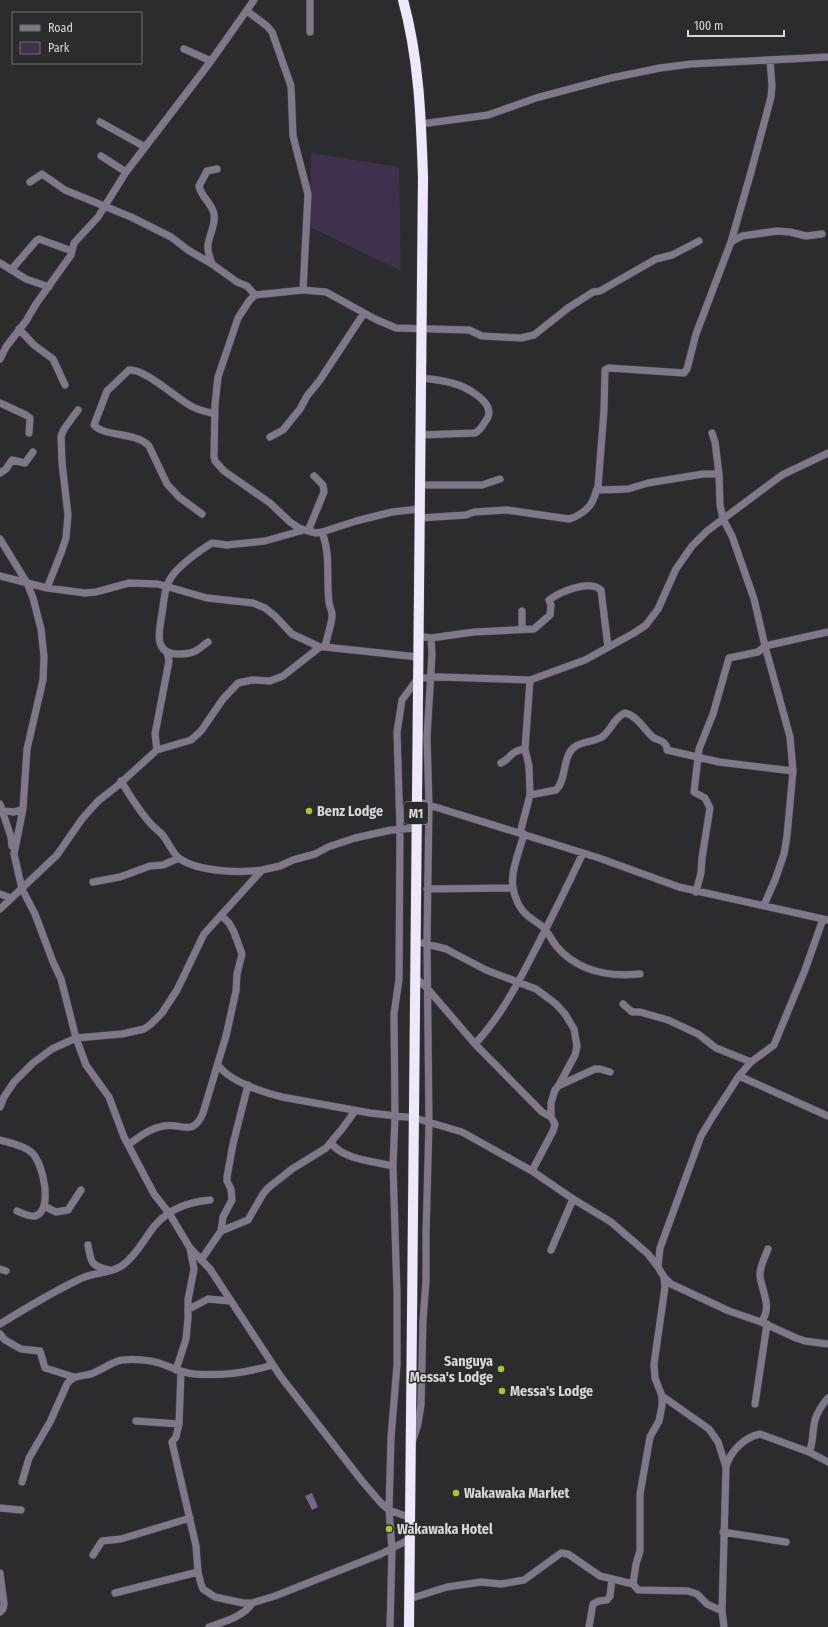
<svg xmlns="http://www.w3.org/2000/svg" width="828" height="1627" font-family="'Fira Sans Condensed',sans-serif">
  <rect width="100%" height="100%" fill="#2c2b2e"/>
  <path fill="#3f314e" d="M311,153L399,167L401,271L310,227Z"/>
  <path fill="#79658f" d="M312,1493L318,1507L312,1510L305,1496Z"/>
  <g fill="none" stroke-linecap="round" stroke-linejoin="round">
    <defs>
      <path id="minor" d="M247,11L267,26L272,32L291,86L293,136L308,194L303,290
        M310,32V0
        M184,49L211,61
        M100,122L145,147
        M421,124L488,115L536,98L611,78L660,68L691,64L828,57
        M101,156L126,172
        M30,182L42,174L65,190L131,217L171,237L188,250L212,264L237,282L247,286L255,295
        M731,242L742,236L777,231L790,232L806,236L822,234
        M0,263L26,279L49,287
        M212,264C210,258 207,251 208,245C209,235 216,225 214,214C212,203 201,197 199,186L207,171L217,169
        M11,270L36,241L39,239L72,251
        M19,329L34,345L53,359L65,385
        M0,359L6,347L26,321L36,304L71,255L74,243L98,217L126,172L211,61L254,0
        M0,403L26,415L30,418L29,433
        M712,433L715,442L719,474L720,505L723,519L732,536L754,599L765,646L790,737L793,771L787,836L784,854L775,880L764,905
        M420,435L475,433C481,430 483,424 487,419C497,402 464,386 452,383C442,380 431,379 420,378
        M270,437L283,430L300,409L307,396L320,380L364,313
        M0,473L6,469L12,460L25,463L33,452
        M719,474H703L648,483L628,489L601,490L598,487L604,410L605,370L609,368L684,373L687,369L696,334L731,242L751,172L771,97L772,86L770,60
        M419,485H482L500,479
        M419,509L392,512L356,521L322,532L316,533L308,531L299,528L290,522L270,503L224,471L215,461L214,457L215,404L218,377L238,318L249,301L255,295L303,290L326,292L375,319L396,328L469,330L482,336L521,338L534,335L568,308L593,292L600,291L656,259L672,255L699,241
        M202,514L179,497L167,484L149,446C137,432 104,437 94,425L107,391L129,370C144,368 176,398 191,406C198,410 207,412 215,414
        M420,518L466,515L474,512L507,510L569,519C577,517 588,510 592,502C595,498 595,492 598,487
        M308,531L324,492L323,485L314,476
        M322,532C331,555 326,577 329,602C329,607 333,611 332,617C331,626 327,637 325,647
        M0,539L27,583L33,598L41,629L44,657L43,680L27,749L23,809L14,854L22,889L35,914L53,962L61,979L76,1038L86,1065L109,1097L124,1137L154,1194L169,1213L190,1248L210,1269L281,1377L362,1481L381,1503L389,1510L411,1518
        M0,576L47,588L85,593L96,592L129,583L158,584L207,598L253,603L265,608L275,616L292,634L320,647
        M47,588L61,553L66,538L68,515L62,463L61,436L64,429L78,410
        M522,611V629
        M418,636L431,638L474,632L534,629L550,615L551,605L549,600C560,592 589,579 601,590L608,647
        M208,642C203,645 199,650 193,652C189,654 183,654 178,654C153,654 159,631 162,614C164,602 164,587 172,576C180,565 200,550 212,543L227,545L265,541L304,530
        M157,750L155,734L169,661L167,652
        M501,763C512,758 509,751 525,749
        M121,781C130,796 139,811 151,824C155,829 161,832 164,837C169,844 174,855 180,859C200,872 239,873 262,870
        M530,795L556,790C565,781 563,767 568,756C574,740 590,744 602,737C611,731 614,717 625,713C638,716 644,730 654,738C658,740 662,740 665,744C666,745 667,748 667,750L719,762L793,771
        M416,801L599,858L679,887L828,920
        M0,804L11,837L12,846
        M0,810L14,812L23,809
        M520,833L530,795L529,766L525,749L530,680
        M524,834C520,849 510,873 513,887C514,897 520,910 528,916C533,920 538,923 543,927C549,933 552,941 557,947C578,971 609,977 640,974
        M93,882L120,877L150,866L163,865L179,858
        M427,889L513,888
        M696,892L701,873L702,858L710,808L705,798L694,792L699,749L713,714L729,658L758,652L765,646L828,632
        M0,894L11,898
        M0,909L57,855L82,819L98,801L116,787L157,750L191,740L201,731L223,699L238,683L252,680L270,681L283,676L320,647H325L418,657
        M823,919L805,970L774,1045L751,1062L739,1076L713,1116L701,1136L660,1248L658,1267L664,1277L671,1284L729,1311L761,1322L796,1338L805,1341L828,1344
        M423,943L446,949L486,970L536,989L556,1004L565,1014L574,1029L577,1046L575,1055L559,1085L555,1090L551,1103V1117L555,1124L553,1131L532,1171
        M415,977L427,988L475,1044L542,1112L551,1117
        M623,1004L632,1012H640L668,1020L698,1034L716,1048L751,1062
        M475,1044C500,1017 516,987 533,954C550,921 567,887 583,853
        M218,1065C230,1082 263,1092 282,1097L370,1113L415,1118L462,1132L532,1171L573,1199L611,1222L648,1254L658,1267
        M739,1076L828,1116
        M560,1085L595,1069H600L610,1072
        M0,1107L4,1097L14,1082L33,1063L52,1049L76,1038L122,1034L144,1029L151,1024L162,1013L177,990L204,934L262,870L280,866L293,860L315,854L328,847L355,838L391,830L416,828
        M0,1140C10,1143 23,1145 31,1152C43,1161 54,1211 35,1216C29,1217 22,1213 17,1211
        M331,1143C344,1160 373,1161 393,1166
        M128,1145C139,1137 150,1128 164,1126C183,1123 193,1137 203,1113L226,1036L236,991L237,974L242,954L234,932L229,923L221,915
        M44,1206L56,1212L68,1210L81,1190
        M221,1231L223,1217L232,1200L231,1189L227,1181V1177L233,1144L248,1085
        M88,1245C91,1263 91,1266 109,1270
        M551,1250L573,1199
        M201,1260L221,1231L248,1220L263,1194L268,1188L292,1169L326,1148L342,1129L355,1111
        M0,1269L6,1271
        M664,1277L665,1287L654,1364L655,1378L662,1396L709,1429L718,1442L726,1467L722,1611L724,1627
        M189,1309L208,1299L230,1301
        M761,1322C773,1307 762,1293 760,1276C759,1268 765,1257 768,1249
        M0,1324C26,1308 52,1292 80,1279C93,1272 111,1274 123,1265C135,1256 142,1243 150,1232C164,1211 186,1202 210,1200
        M0,1334L5,1340L21,1349L40,1351L45,1368L74,1377
        M176,1370L186,1339L188,1318V1300L194,1269L190,1248
        M181,1371L179,1424L176,1437L172,1442L196,1546L198,1572L201,1584L203,1589L215,1597L243,1603H252L275,1596L381,1554L410,1539
        M755,1404L767,1324
        M136,1421L179,1424
        M413,1440L418,1424L421,1405L423,1320L426,1281V1234L429,1122L427,943L429,805L427,737L432,654L431,638
        M809,1452C814,1442 812,1431 815,1420C817,1413 823,1403 828,1398
        M726,1467C730,1451 745,1437 760,1434L809,1452L828,1462
        M22,1482L29,1458L50,1422L67,1384C73,1375 83,1376 91,1374C102,1370 111,1362 122,1360C134,1359 148,1360 159,1363C171,1367 182,1373 194,1374C225,1376 244,1373 273,1365
        M0,1508L21,1510
        M723,1532L786,1542
        M93,1555L102,1541L121,1539L190,1518
        M0,1573L4,1604L3,1609L0,1612
        M633,1584L636,1564L640,1551V1494L650,1437L659,1421L662,1406V1396
        M115,1593L198,1572
        M409,1599L447,1587L481,1582L501,1584L524,1580L561,1553L568,1554L600,1576L633,1584L638,1590L688,1591L697,1594L707,1604L722,1611
        M209,1627C223,1622 245,1616 252,1603
        M390,1627L392,1549L389,1510L391,1437L397,1365V1293L393,1166L395,1117L394,1014L399,979L400,829L397,732L402,700L418,678L440,677L530,680L585,660L634,633L646,625L658,609L676,569L692,546L707,531L782,475L828,453
        M589,1627L593,1604L599,1601L607,1600L610,1596L612,1579"/>
      <path id="highway" d="M403,0C419,58 421,117 423,177L409,1627"/>
    </defs>
    <use href="#minor" stroke="#484749" stroke-width="8"/>
    <use href="#highway" stroke="#484749" stroke-width="11"/>
    <use href="#minor" stroke="#80778a" stroke-width="7"/>
    <use href="#highway" stroke="#efe7fa" stroke-width="10"/>
  </g>
  <g fill="#9acb35" stroke="#2c2b2e" stroke-width="1.5">
    <circle cx="309" cy="811" r="4"/>
    <circle cx="501" cy="1369" r="4"/>
    <circle cx="502" cy="1391" r="4"/>
    <circle cx="456" cy="1493" r="4"/>
    <circle cx="389" cy="1529" r="4"/>
  </g>
  <g text-anchor="middle" dominant-baseline="central" stroke-width="3" stroke-linejoin="round" paint-order="stroke">
    <rect fill="#2c2b2e" stroke="#a4a3a6" stroke-width="1" x="404" y="802" width="24" height="22" rx="3"/>
    <g font-size="13" font-weight="bold" fill="#d8d7d9">
      <text x="416" y="813">M1</text>
    </g>
    <g font-size="14" font-weight="bold" fill="#d8d7d9" stroke="#2c2b2e" text-anchor="start">
      <text x="317" y="811">Benz Lodge</text>
      <text x="493" y="1361" text-anchor="end">Sanguya<tspan x="493" dy="16">Messa's Lodge</tspan></text>
      <text x="510" y="1391">Messa's Lodge</text>
      <text x="464" y="1493">Wakawaka Market</text>
      <text x="397" y="1529">Wakawaka Hotel</text>
    </g>
  </g>
  <rect x="12" y="12" width="130" height="52" fill="#2c2b2e" stroke="#717072"/>
  <rect x="20" y="25" width="20" height="6" fill="#80778a" stroke="#717072"/>
  <text x="48" y="32" font-size="12" fill="#d8d7d9">Road</text>
  <rect x="20" y="42" width="20" height="12" fill="#3f314e" stroke="#717072"/>
  <text x="48" y="52" font-size="12" fill="#d8d7d9">Park</text>
  <path d="M688 30v6h96v-6" fill="none" stroke="#d8d7d9" stroke-width="2"/>
  <text x="694" y="30" font-size="12" fill="#d8d7d9" stroke="#2c2b2e" stroke-width="3" paint-order="stroke">100 m</text>
</svg>
